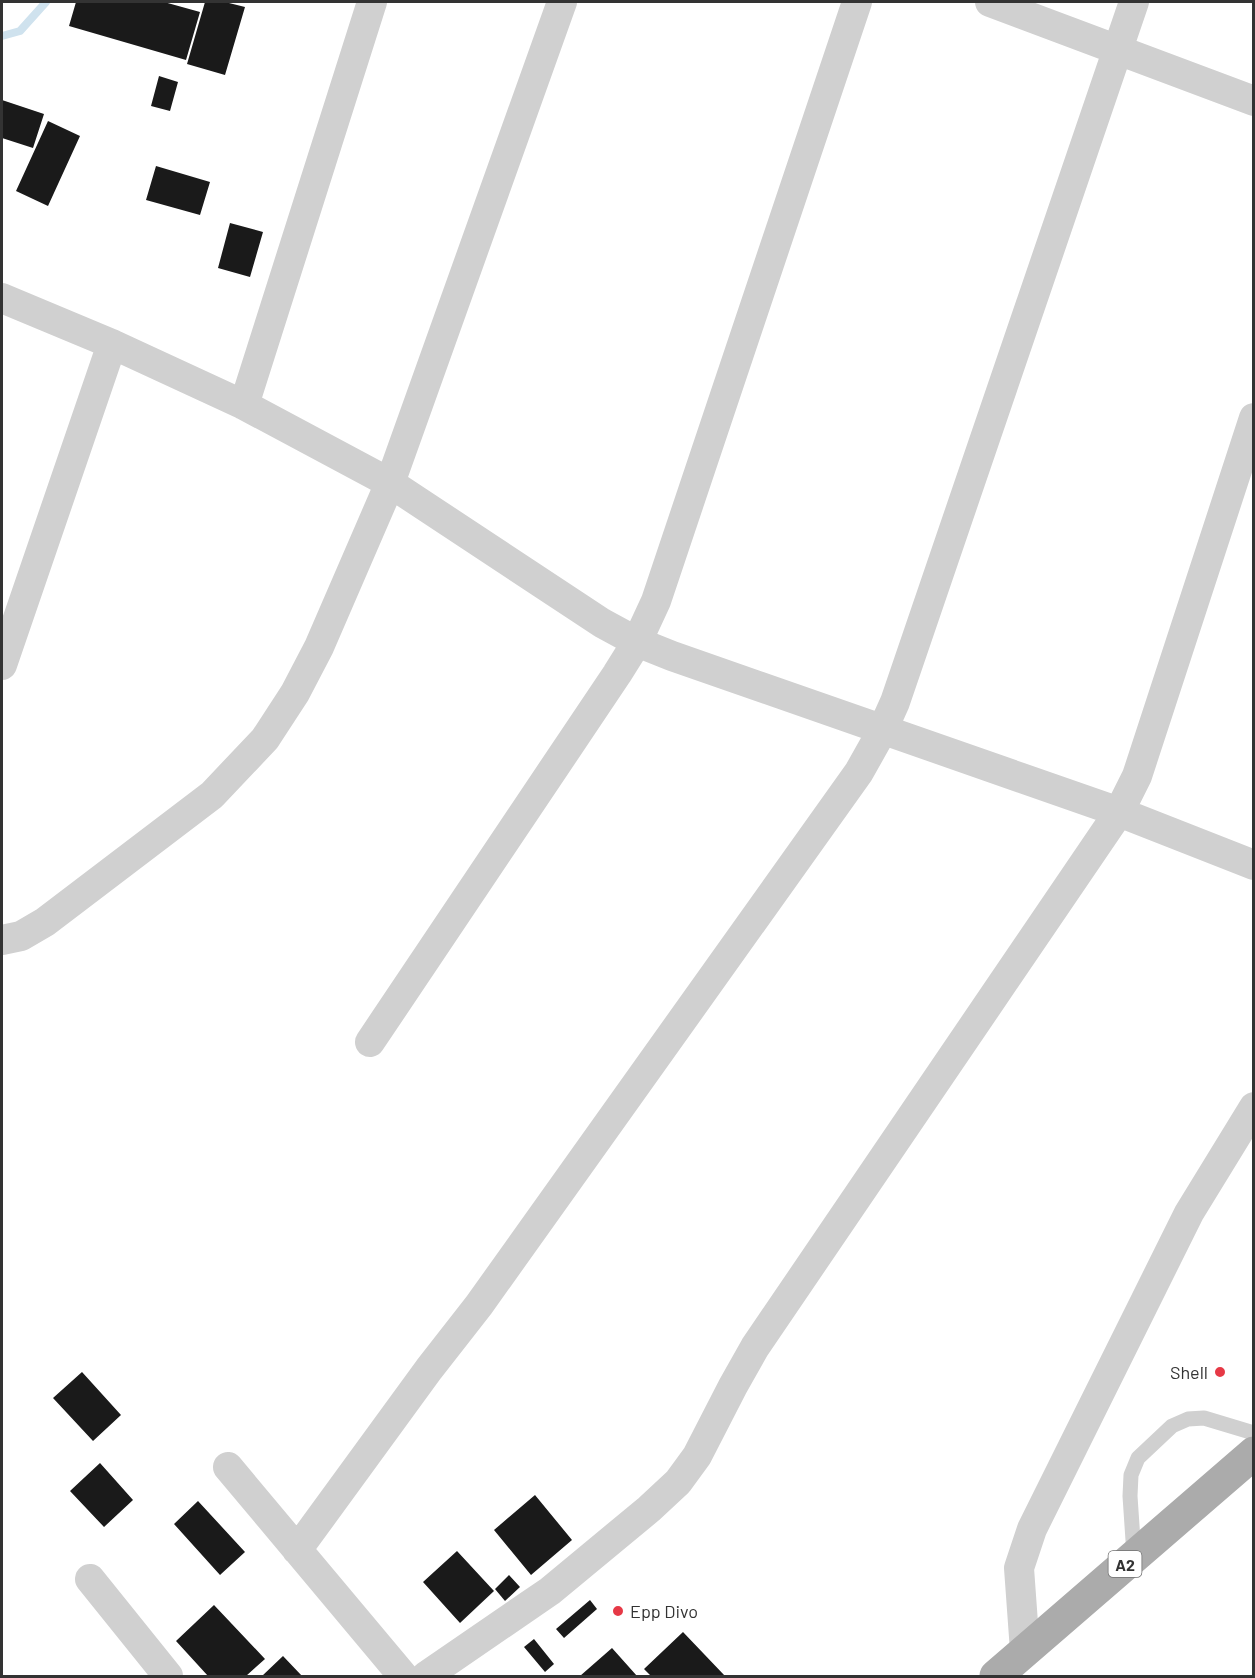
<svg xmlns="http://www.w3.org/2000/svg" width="1255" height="1678" font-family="Barlow,sans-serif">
  <rect width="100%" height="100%" fill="#fff"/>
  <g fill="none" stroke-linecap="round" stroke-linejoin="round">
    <path stroke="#cfe2ee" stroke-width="8" d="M2,36L20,31L46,2"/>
  </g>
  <path fill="#1a1a1a" d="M76,2H164L200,12L186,60L69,26Z
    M205,2H225L245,7L225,75L187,64Z
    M159,76L178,82L170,111L151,106Z
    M2,100L44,114L33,148L2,138Z
    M48,121L80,136L48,206L16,191Z
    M156,166L210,182L200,215L146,200Z
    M230,223L263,232L250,277L218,268Z
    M82,1372L121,1415L93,1441L53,1398Z
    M100,1463L133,1500L104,1527L70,1491Z
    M535,1495L572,1540L531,1575L494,1530Z
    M198,1501L245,1552L220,1575L174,1524Z
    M457,1551L494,1591L460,1623L423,1582Z
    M509,1575L520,1587L505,1601L495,1589Z
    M590,1600L597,1609L564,1638L556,1629Z
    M214,1605L265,1659L246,1676H208L176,1641Z
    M683,1632L725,1676H651L644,1669Z
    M534,1639L554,1664L545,1672L524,1647Z
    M612,1648L637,1676H580Z
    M283,1656L302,1676H262Z"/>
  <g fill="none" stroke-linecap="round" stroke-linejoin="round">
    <path stroke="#d0d0d0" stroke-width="15" d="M1134,1555L1130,1496L1131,1475L1138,1458L1172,1426L1188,1419L1204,1418L1254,1433"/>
    <path stroke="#d0d0d0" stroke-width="30" d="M990,2L1254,101
      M2,298L112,344L244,405L390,483L602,623L637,642L672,656L1119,812L1254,865
      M244,405L372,2
      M2,665L112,344
      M2,940L21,936L45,922L212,795L265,739L295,693L319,647L390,483L562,2
      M370,1042L617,674L637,642L656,601L857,2
      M228,1467L403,1676
      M297,1550L429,1369L479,1305L859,772L882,731L895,702L1134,2
      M90,1579L168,1676
      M1025,1651L1019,1568L1032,1529L1189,1213L1254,1107
      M426,1676L550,1591L649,1509L678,1482L697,1456L733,1386L755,1347L1119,812L1137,776L1254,418"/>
    <path stroke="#ababab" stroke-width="33" d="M996,1676L1254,1453"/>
  </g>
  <g fill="#e63946" stroke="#fff" stroke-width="2">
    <circle cx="1220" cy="1372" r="6"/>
    <circle cx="618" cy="1611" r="6"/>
  </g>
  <g text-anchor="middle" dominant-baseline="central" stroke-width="6" stroke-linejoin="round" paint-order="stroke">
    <rect fill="#fff" stroke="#707070" stroke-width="1.5" x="1108.5" y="1551" width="33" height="26" rx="4.5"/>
    <g font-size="16" font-weight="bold" fill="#333">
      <text x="1125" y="1564">A2</text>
    </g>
    <g font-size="18" fill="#333" stroke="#fff" text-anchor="end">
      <text x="1208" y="1372">Shell</text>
      <text x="630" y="1611" text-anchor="start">Epp Divo</text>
    </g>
  </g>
  <rect width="1255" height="1678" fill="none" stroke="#333333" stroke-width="6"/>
</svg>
